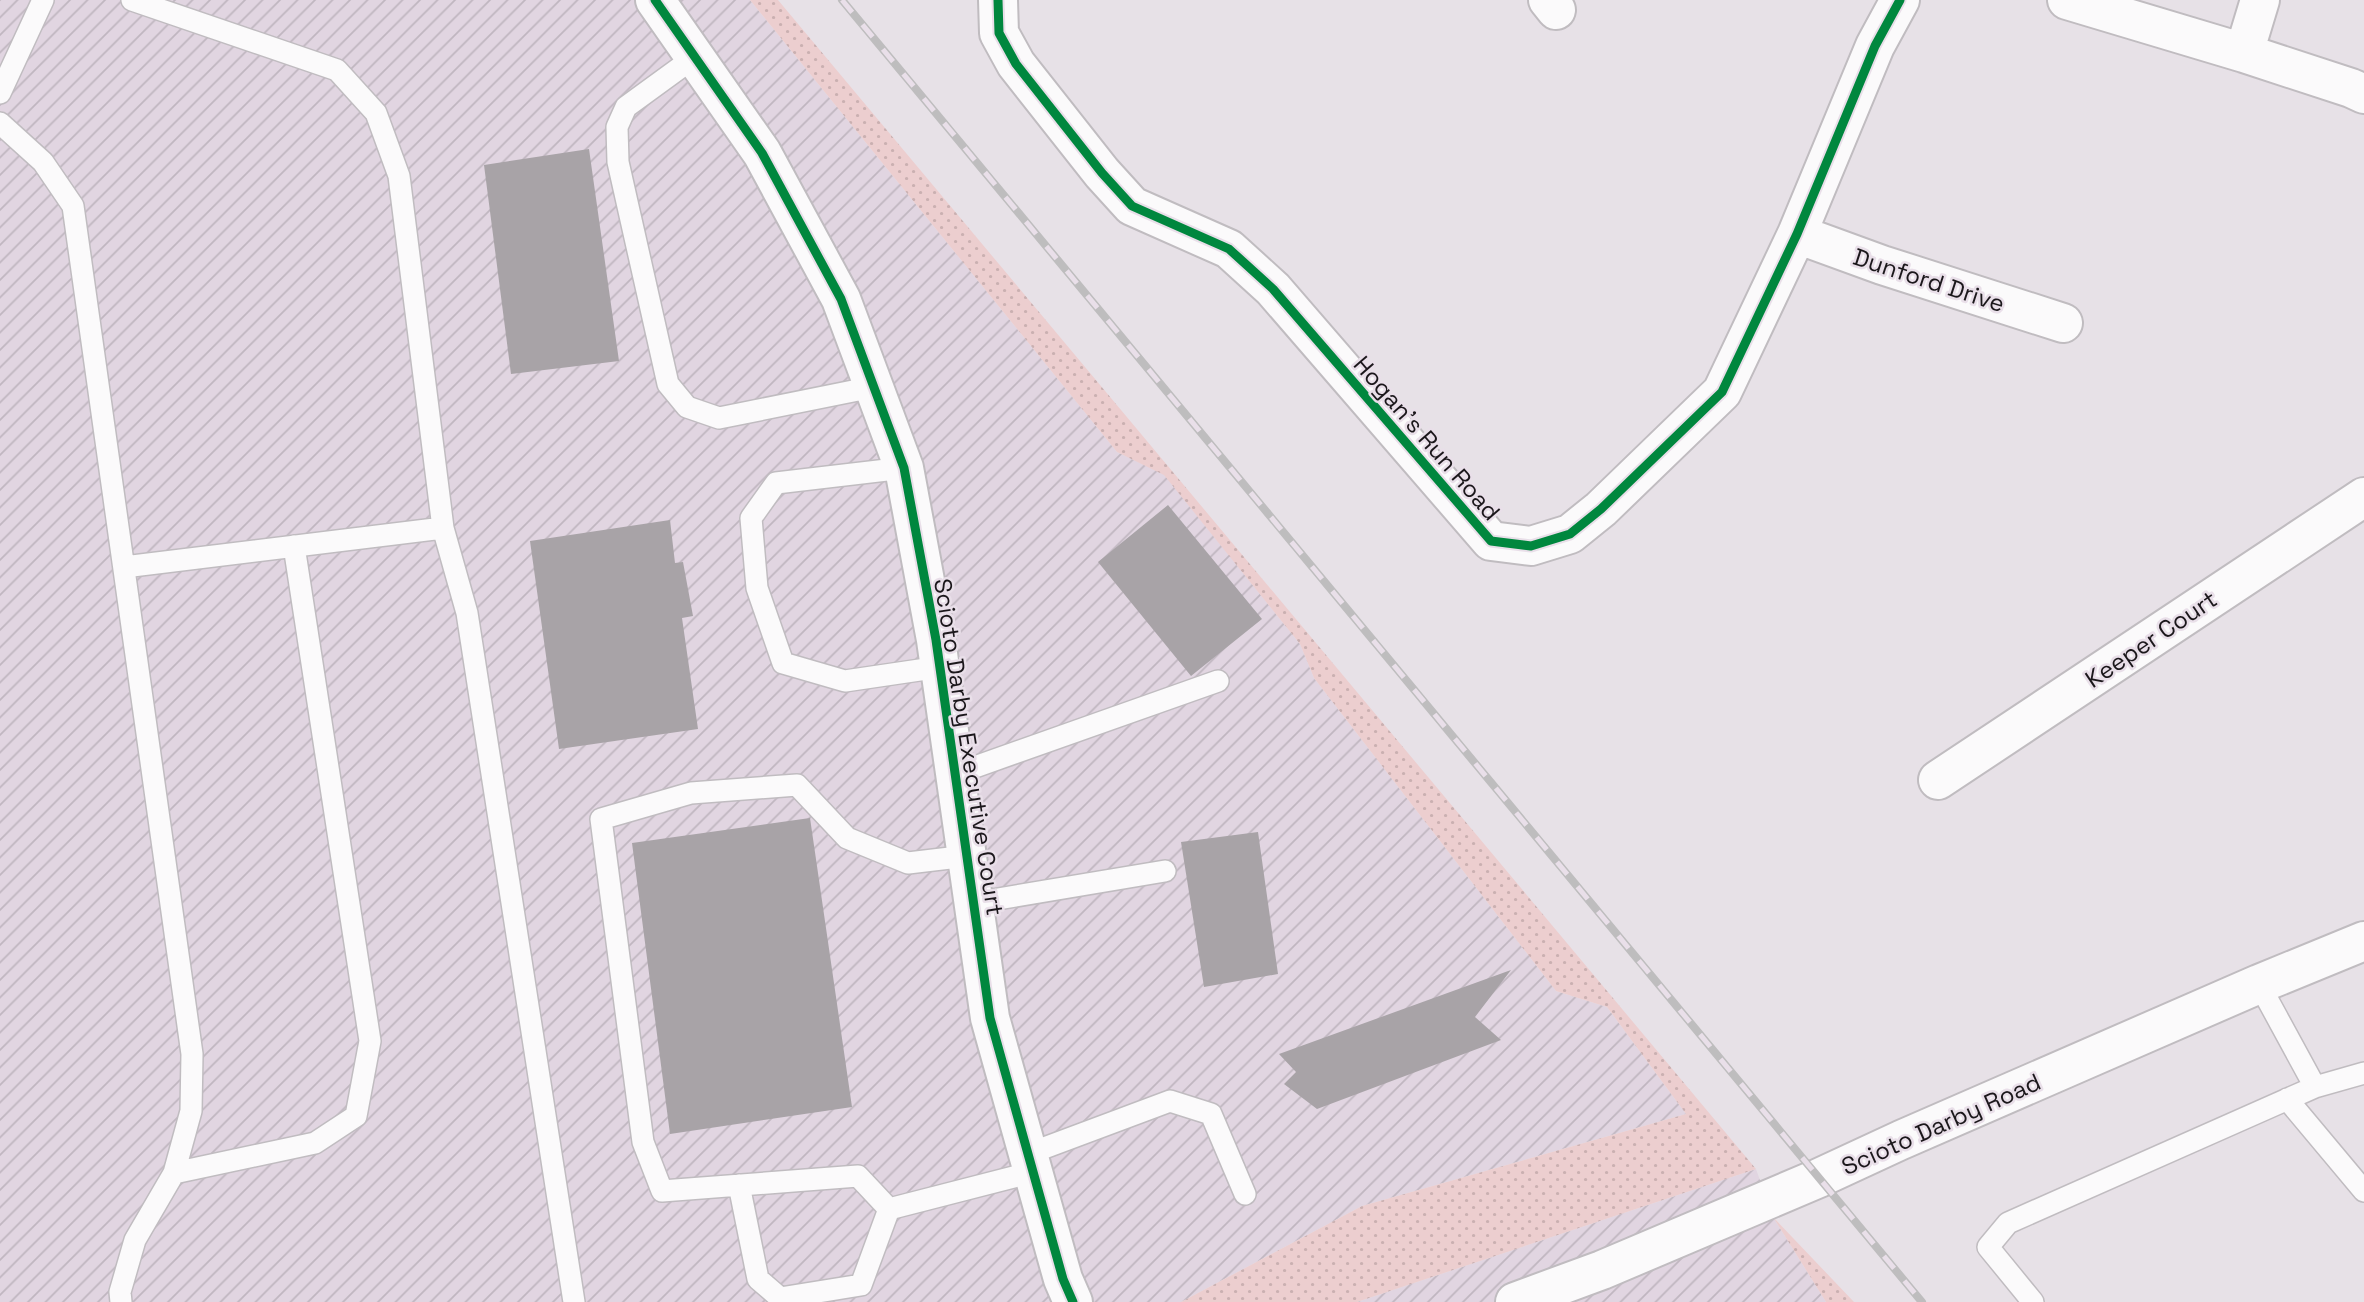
<svg xmlns="http://www.w3.org/2000/svg" width="2364" height="1302" font-family="'Space Grotesk',sans-serif">
  <defs>
    <pattern id="industrial-furrows" width="10" height="10" patternUnits="userSpaceOnUse" patternTransform="scale(1.75)"><rect width="10" height="10" fill="#e1d5e1"/><path d="M-1 1l2-2M0 10L10 0M9 11l2-2" fill="none" stroke="#c0b6c0"/></pattern>
    <pattern id="grass-dots" width="8" height="8" patternUnits="userSpaceOnUse" patternTransform="scale(1.75)"><rect width="8" height="8" fill="#eccecf"/><path d="M2 2h.1M6 6h.1" fill="none" stroke="#cab0b1" stroke-width="1.8" stroke-linecap="round"/></pattern>
  </defs>
  <rect width="100%" height="100%" fill="#e7e1e7"/>
  <path fill="url(#industrial-furrows)" d="M0,0H750L1117,452L1164,474L1300,644L1314,678L1556,991L1607,1007L1686,1114L1362,1206L1181,1302H0Z
    M1756,1169L1773,1217L1826,1302H1357Z"/>
  <path fill="url(#grass-dots)" d="M750,0H778L1756,1169L1357,1302H1181L1362,1206L1686,1114L1607,1007L1556,991L1314,678L1300,644L1164,475L1117,452Z
    M1773,1217L1854,1302H1826Z"/>
  <path fill="#a8a3a7" d="M589,149L619,361L511,374L484,165Z
    M1168,505L1262,619L1191,676L1098,562Z
    M670,520L675,563L683,562L693,616L682,618L698,729L559,749L530,541Z
    M810,818L852,1107L670,1134L632,843Z
    M1258,832L1278,974L1204,987L1181,842Z
    M1511,970L1475,1017L1501,1040L1317,1109L1284,1084L1296,1072L1279,1054Z"/>
  <g fill="none" stroke-linecap="round" stroke-linejoin="round">
    <defs>
      <path id="lane" d="M132,0L337,70L376,113L399,176L443,528L467,613L574,1302
        M696,56L626,107L617,127L618,162L668,384L687,407L719,418L873,387
        M0,93L43,0
        M0,123L43,162L73,206L192,1054L191,1111L174,1173L135,1240L120,1292L121,1302
        M904,468L776,483L751,518L757,588L783,663L845,681L940,667
        M124,567L443,528
        M955,774L1218,681
        M974,903L1165,871
        M2259,984L2315,1087L2364,1073
        M2287,1099L2364,1191
        M1028,1154L1170,1101L1211,1114L1245,1194
        M174,1173L315,1143L356,1116L370,1041L294,546
        M739,1185L758,1279L780,1298L861,1285L889,1209
        M889,1209L858,1176L662,1191L643,1142L601,819L691,793L797,785L847,838L908,863L967,856
        M889,1209L1033,1172
        M2033,1302L1988,1247L2008,1223L2315,1087"/>
      <path id="street" d="M655,0L762,153L841,299L904,468L936,640L990,1018L1063,1279L1073,1302
        M998,0L999,33L1016,64L1102,173L1132,206L1229,249L1273,289L1491,541L1531,546L1570,534L1601,509L1722,392L1797,234L1875,46L1900,0
        M1548,0L1556,10
        M2067,0L2244,53L2351,88L2364,94
        M2244,53L2260,0
        M1797,234L1882,265L2063,323
        M1938,780L2364,497"/>
      <path id="secondary" d="M1515,1302L1602,1270L1819,1178L1901,1140L2259,984L2364,941"/>
    </defs>
    <use href="#lane" stroke="#c0bcc0" stroke-width="24"/>
    <use href="#street" stroke="#c0bcc0" stroke-width="42"/>
    <use href="#secondary" stroke="#c0bcc0" stroke-width="42"/>
    <use href="#lane" stroke="#fbfafb" stroke-width="21"/>
    <use href="#street" stroke="#fbfafb" stroke-width="38"/>
    <use href="#secondary" stroke="#fbfafb" stroke-width="38"/>
    <defs>
      <path id="rail" d="M842,0L1922,1302"/>
    </defs>
    <use href="#rail" stroke="#bebdbe" stroke-width="8"/>
    <use href="#rail" stroke="#e9dfe9" stroke-width="5" stroke-dasharray="16" stroke-linecap="butt"/>
    <defs>
      <path id="cycleway" d="M655,0L762,153L841,299L904,468L936,640L990,1018L1063,1279L1073,1302
        M998,0L999,33L1016,64L1102,173L1132,206L1229,249L1273,289L1491,541L1531,546L1570,534L1601,509L1722,392L1797,234L1875,46L1900,0"/>
    </defs>
    <use href="#cycleway" stroke="#e9dfe9" stroke-width="13"/>
    <use href="#cycleway" stroke="#00873e" stroke-width="9"/>
  </g>
  <g text-anchor="middle" dominant-baseline="central" stroke-width="5" stroke-linejoin="round" paint-order="stroke">
    <g font-size="24" fill="#1b171b" stroke="#e9dfe9">
      <text transform="translate(1929 280) rotate(18)">Dunford Drive</text>
      <text transform="translate(1427 438) rotate(49)">Hogan's Run Road</text>
      <text transform="translate(2151 639) rotate(-34)">Keeper Court</text>
      <text transform="translate(969 747) rotate(81)">Scioto Darby Executive Court</text>
      <text transform="translate(1941 1124) rotate(-24)">Scioto Darby Road</text>
    </g>
  </g>
</svg>
